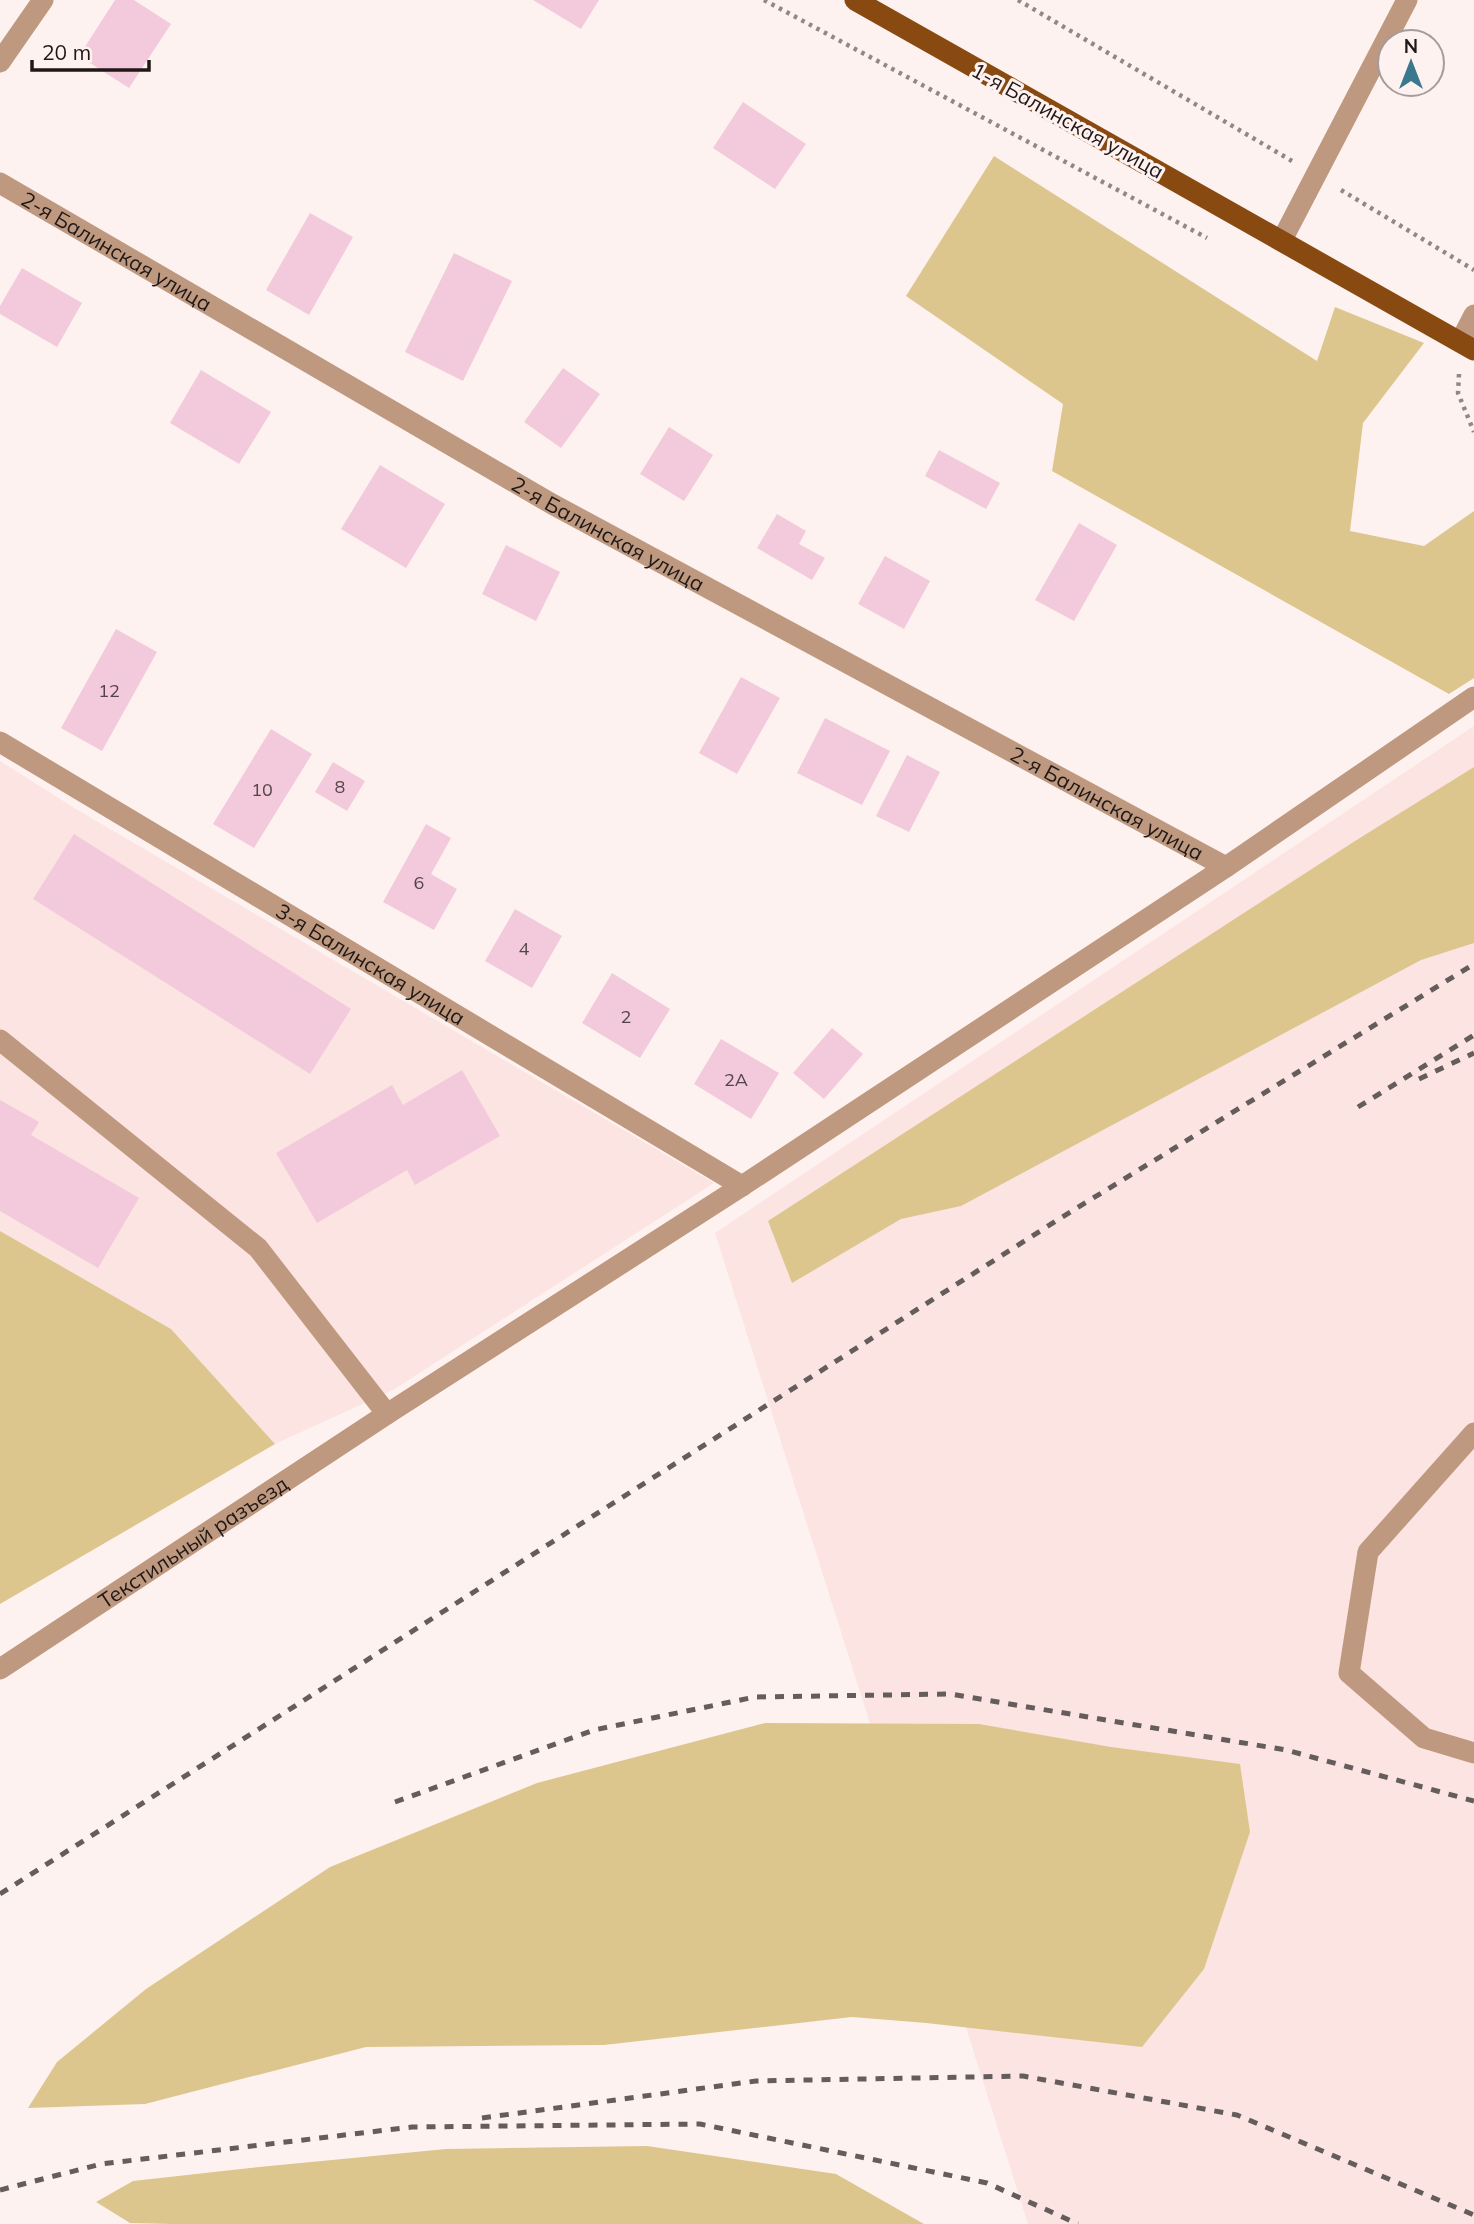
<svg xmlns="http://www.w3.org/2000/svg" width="1474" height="2224" font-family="Mulish,sans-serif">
  <rect width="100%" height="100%" fill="#fef2f1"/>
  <path fill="#fbe4e2" d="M1474,726V2224H1028L715,1233Z
    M0,761L76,809L714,1183L393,1390L275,1444L171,1329L0,1231Z"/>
  <path fill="#ddc68e" d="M994,156L1317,361L1335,307L1424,343L1363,423L1350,531L1424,546L1474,511V678L1449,694L1052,471L1063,404L906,296Z
    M1474,767V943L1421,960L961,1206L901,1219L792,1283L768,1221L1355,841Z
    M0,1231L171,1329L275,1444L0,1604Z
    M765,1723L979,1724L1111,1747L1240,1764L1250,1832L1204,1969L1142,2047L926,2023L852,2017L604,2045L366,2047L145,2104L28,2108L57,2062L146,1989L330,1867L537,1783Z
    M647,2146L836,2174L924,2224H172L130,2223L96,2202L133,2181L250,2168L446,2149Z"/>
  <path fill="#f3cadb" d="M115,0H134L171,24L129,88L79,56Z
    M533,0H599L581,29Z
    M743,102L806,144L775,189L713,148Z
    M310,213L353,237L309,315L266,290Z
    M454,253L512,281L463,381L405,352Z
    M22,268L82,303L57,347L0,314V306Z
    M563,368L600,394L561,448L524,422Z
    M201,370L271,412L239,464L170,423Z
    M669,427L713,455L684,501L640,474Z
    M939,450L1000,483L986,509L925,476Z
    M380,465L445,504L406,568L341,529Z
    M777,514L806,531L799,544L825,558L812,580L757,548Z
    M1079,523L1117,545L1074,621L1035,600Z
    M506,545L560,572L536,621L482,594Z
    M885,556L930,581L904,629L858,604Z
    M116,629L157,652L102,751L61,728Z
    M741,677L780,698L737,774L699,753Z
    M825,718L890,751L862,805L797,773Z
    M271,729L312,754L254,848L213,824Z
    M907,755L940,772L909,832L876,816Z
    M333,762L365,781L347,811L315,792Z
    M426,824L451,838L431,874L457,889L434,930L383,902Z
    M74,834L351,1009L310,1074L33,899Z
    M515,909L562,936L532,988L485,961Z
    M612,973L670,1009L640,1058L582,1023Z
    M832,1028L863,1054L824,1099L793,1073Z
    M721,1039L779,1073L751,1119L694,1084Z
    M462,1070L500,1136L415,1185L407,1170L317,1223L276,1153L392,1085L403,1105Z
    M0,1100L39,1122L31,1135L139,1198L98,1268L0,1211Z"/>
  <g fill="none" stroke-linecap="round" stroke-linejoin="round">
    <path stroke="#908786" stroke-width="4.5" stroke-dasharray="3.5 5" stroke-linecap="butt" d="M764,0L1207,238
      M1018,0L1292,161
      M1341,190L1474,270
      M1459,374L1458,393L1474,432"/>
    <g stroke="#be997f" stroke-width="21">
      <path d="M0,62L43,0"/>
      <path id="s1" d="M0,183L552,504L1226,867"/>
      <path d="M1282,240L1407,0"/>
      <path d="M1460,342L1474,315"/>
      <path id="s2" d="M0,742L742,1186"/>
      <path d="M0,1040L258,1248L387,1414L742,1186L1226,867L1474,697"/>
      <path d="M1474,1433L1368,1552L1349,1673L1424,1738L1474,1753"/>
      <path id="s3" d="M0,1669L387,1414"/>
    </g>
    <path stroke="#894a12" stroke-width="21" d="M855,0L1474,350"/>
    <path stroke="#655d5c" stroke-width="5" stroke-dasharray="9 9" stroke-linecap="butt" d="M1419,1079L1474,1053
      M1358,1107L1474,1035
      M395,1802L594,1730L755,1697L950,1694L1286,1750L1474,1801
      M0,1894L1059,1219L1474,964
      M482,2118L756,2081L1023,2076L1237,2115L1474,2215
      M0,2190L101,2164L412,2127L700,2124L987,2183L1078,2224"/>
  </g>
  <g text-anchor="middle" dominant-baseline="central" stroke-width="6" stroke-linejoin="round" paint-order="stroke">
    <g font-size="18" fill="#544448">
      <text x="109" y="690">12</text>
      <text x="340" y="786">8</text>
      <text x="262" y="789">10</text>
      <text x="419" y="882">6</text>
      <text x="524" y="948">4</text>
      <text x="626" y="1016">2</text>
      <text x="736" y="1079">2А</text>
    </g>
    <g font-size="21" fill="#1f1817" stroke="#fef2f1">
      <text transform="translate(1068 120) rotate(29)">1-я Балинская улица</text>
      <text stroke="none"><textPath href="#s1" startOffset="135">2-я Балинская улица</textPath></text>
      <text stroke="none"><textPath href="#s1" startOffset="702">2-я Балинская улица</textPath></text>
      <text stroke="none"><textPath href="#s1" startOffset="1269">2-я Балинская улица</textPath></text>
      <text stroke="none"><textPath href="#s2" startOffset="432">3-я Балинская улица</textPath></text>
      <text stroke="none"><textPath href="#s3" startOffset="231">Текстильный разъезд</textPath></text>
    </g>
  </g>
  <g transform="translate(1411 63)"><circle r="33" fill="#fef2f1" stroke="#a59b9a" stroke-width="2"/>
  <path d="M0-5L12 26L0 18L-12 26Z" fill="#3a788d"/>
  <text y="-10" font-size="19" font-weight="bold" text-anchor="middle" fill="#1f1817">N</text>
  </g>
  <path d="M32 60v10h117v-10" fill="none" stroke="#1f1817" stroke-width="3.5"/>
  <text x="42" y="60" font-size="21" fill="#1f1817" stroke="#fef2f1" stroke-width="5" paint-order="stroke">20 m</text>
</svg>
